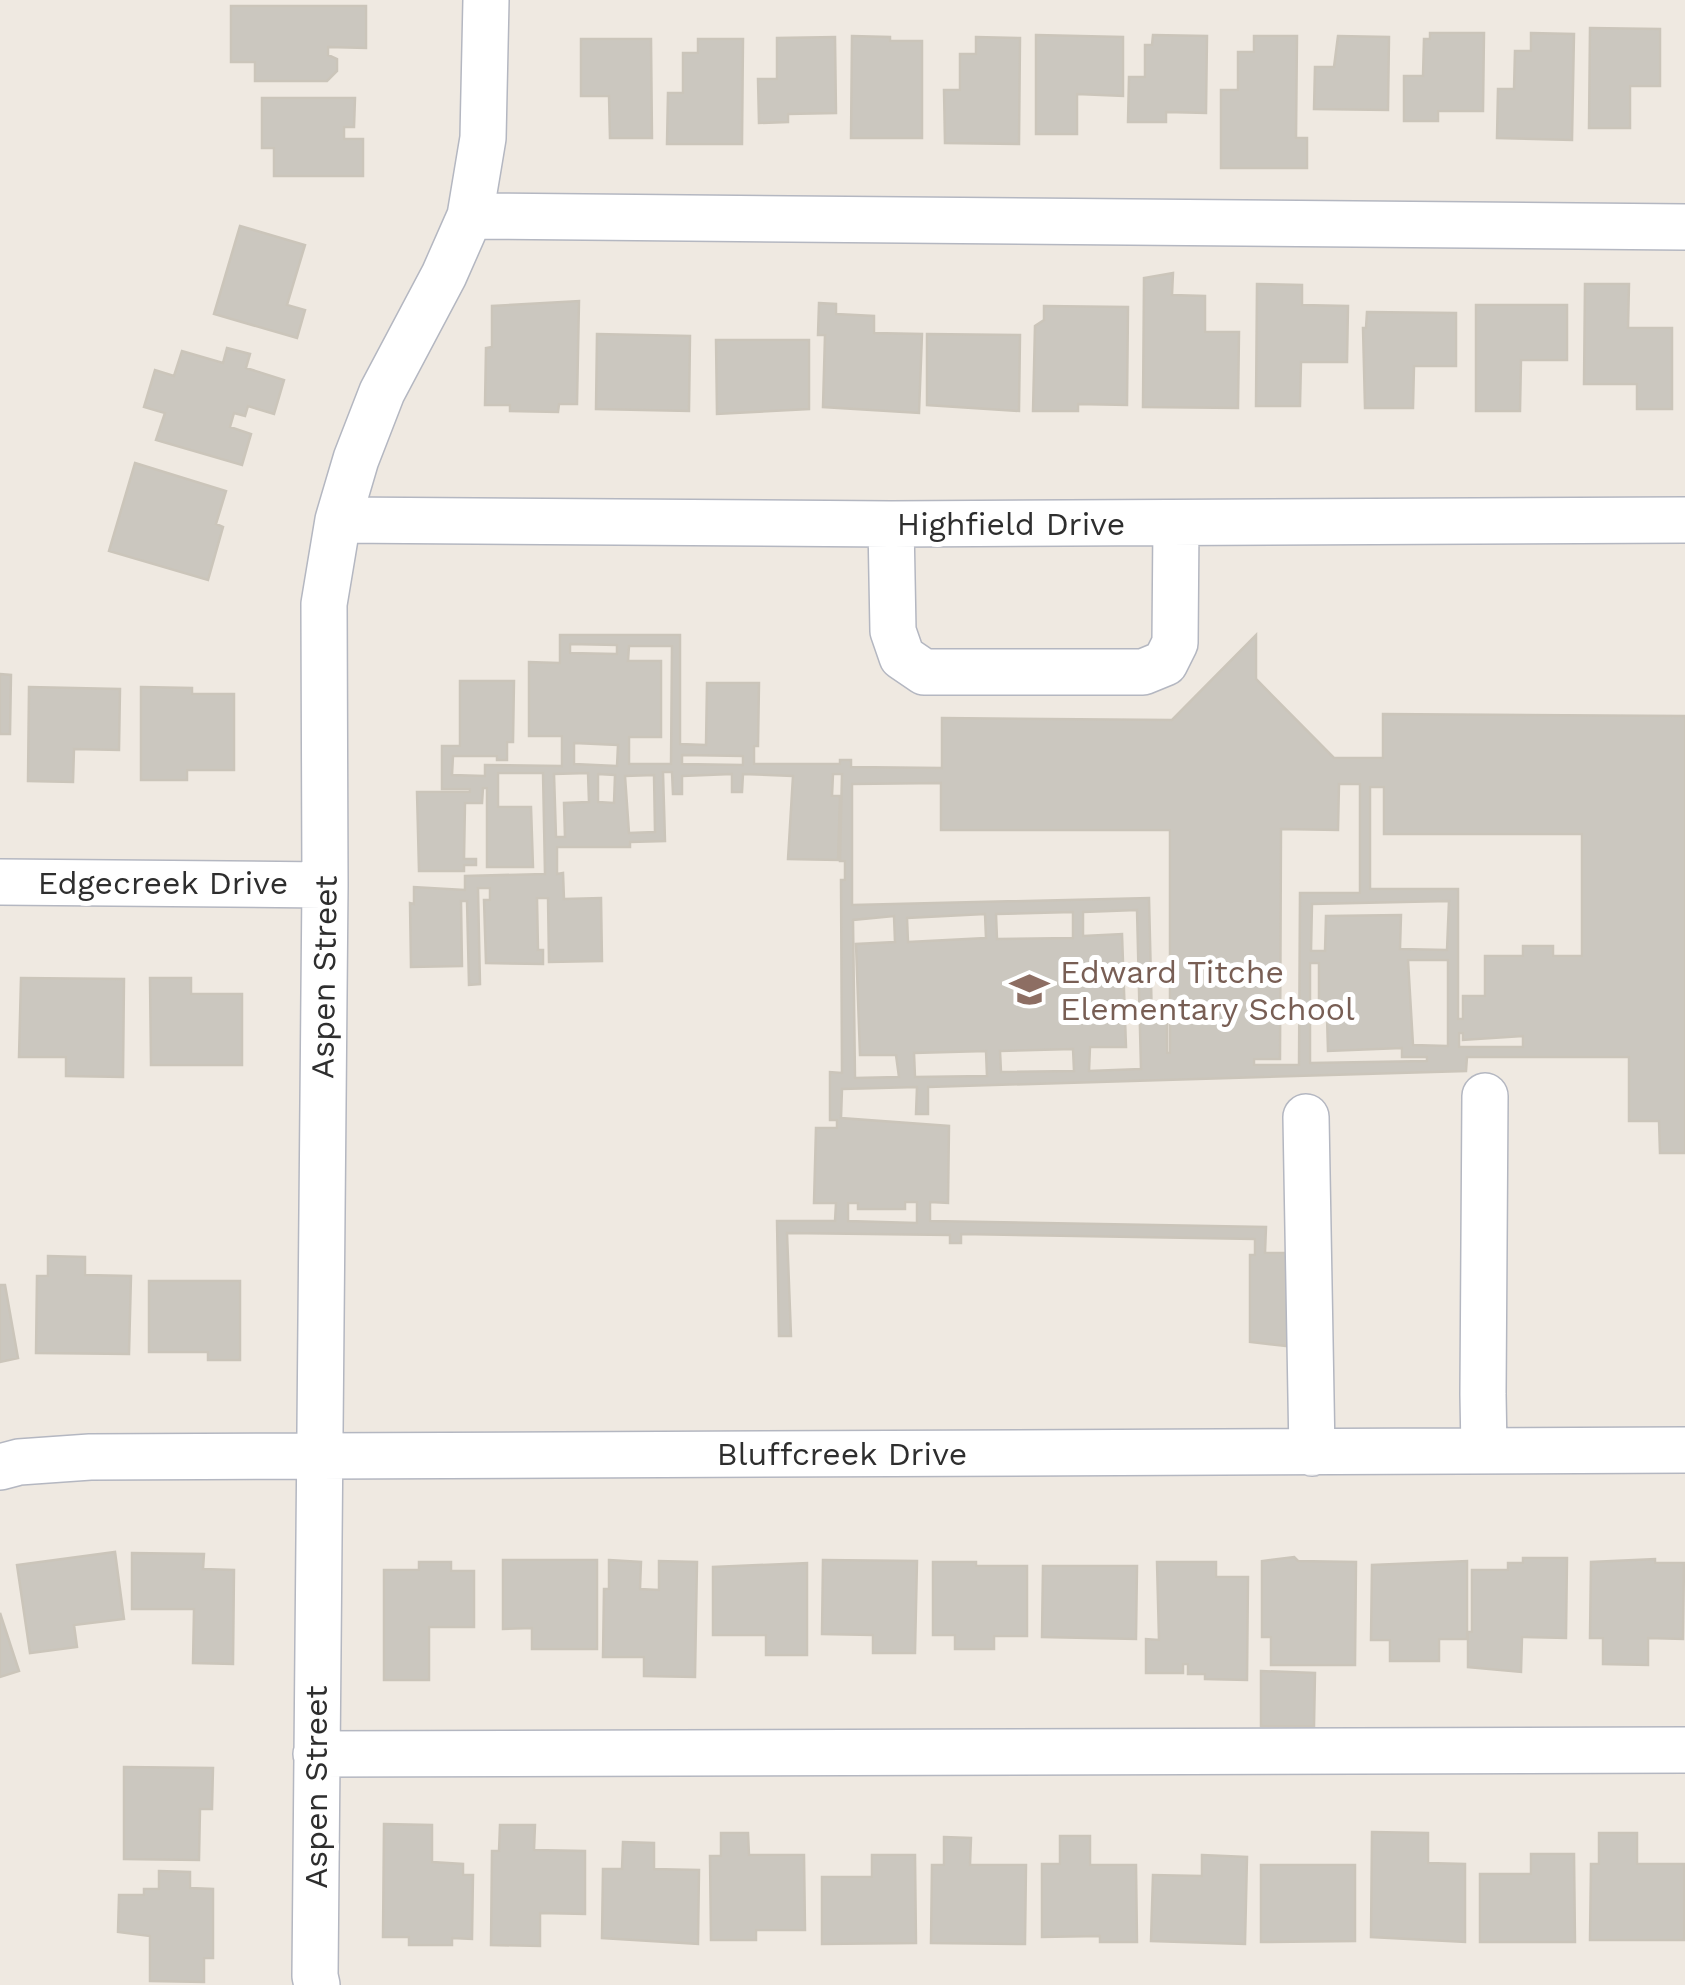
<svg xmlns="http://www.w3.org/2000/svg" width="1685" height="1985" font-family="'Work Sans',sans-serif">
  <rect width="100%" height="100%" fill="#efe9e1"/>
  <path fill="#cbc7bf" stroke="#cbc5ba" stroke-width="2.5" fill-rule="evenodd" d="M231,6H366V48L328,47V55L337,59V71L327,81H255V62H231Z
    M1590,28L1660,29V86H1630V128H1589Z
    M1430,33H1484L1483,111H1438V121H1404V76H1423L1424,39H1430Z
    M1531,33L1574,34L1572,140L1497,138L1498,89H1514L1515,51H1531Z
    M1036,35L1123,37V96L1077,94V134H1036Z
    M1153,35L1207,36L1206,113L1166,112V122H1128L1129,77H1145V45H1152Z
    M852,36L890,37V41H922V138H851Z
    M1254,36H1297L1296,138H1307V168H1221V90H1238V52H1254Z
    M1338,36L1389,37L1388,110L1314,109L1315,67H1334Z
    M835,37L836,113L788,114V122L759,123L758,79H777V38Z
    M976,37L1020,38L1019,144L945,143L944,90H960V54H976Z
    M581,39H651L652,138H610L609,96H581Z
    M698,39H743L742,144H667L668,93H683V53H698Z
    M262,98H355L354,127H344V139H363V176H274V148H262Z
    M240,226L305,245L287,305L305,310L297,338L214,314Z
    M1173,273L1172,295L1205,296V332H1239L1238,408L1143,407L1144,278Z
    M1257,284L1302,285V305L1348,306L1347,362H1301L1300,406H1256Z
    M1585,284H1629L1628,328H1672V409H1637V384H1584Z
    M579,301L577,404H559L558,412L510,411V405H485L486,348L492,347V306Z
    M819,303L836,304V314L874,316V333L922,334L919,413L823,407L825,335H818Z
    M1476,305H1567V360H1521L1520,411H1476Z
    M1044,306L1128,307L1127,405L1078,404V411H1033L1035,326L1044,320Z
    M1367,312L1456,313V366H1414L1413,408H1365L1363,328H1366Z
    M597,334L690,336L689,411L596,409Z
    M927,334L1020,335L1019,411L927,405Z
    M716,340H809V409L717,414Z
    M227,348L250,354L246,368L284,380L274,414L248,406L245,416L234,413L230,427L251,434L242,465L156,440L165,413L144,407L155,370L174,376L182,351L223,363Z
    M135,463L226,491L216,524L223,527L208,580L109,551Z
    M560,635H680V744L706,745L707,683H759L758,746H754V764H840V760H851V767L942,768V718L1172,720L1256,635V679L1334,758H1383V714L1685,716V1153H1660L1659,1121H1629V1057H1467L1466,1071L928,1087V1114H916L917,1087L842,1089L841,1118L949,1126L948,1203L930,1202V1221L1266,1227L1265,1253H1294L1296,1347L1250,1342V1255H1255V1239L961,1234V1243H950V1235L787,1233L791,1336H779L777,1221H835L836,1203H814L816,1128H837V1120H830V1072L842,1073L841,880H845V861H840L842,774H833L832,796H840L838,860L788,859L793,776L743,774L742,792H732V774L682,776V794H673L672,772H663L665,841L630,842V847H557V874L563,873L564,899L601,898L602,961L549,962L548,898H537L538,950H543V964L486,963L484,900H490V888H478L480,984L469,985L467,901H461L462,966L411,967L410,903L414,904V887L465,890V876L545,874L543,773H498V807H531L533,867H487V788H483L482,803H465L464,859H476V865H464V871H419L417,792H470V789H442V746H460V681H514L513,742H507V760H497V756H453L452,775L485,776V765L562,766V736H529V662L560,663ZM570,644L617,645V654L570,653ZM629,646H672L671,764H629V737H661V661H628ZM574,743L618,745L617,766L574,764ZM682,755L743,756V765L682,764ZM588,773L589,802L564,803L565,837H556L554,774ZM598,774L615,775L614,803L598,802ZM654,775L655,832L629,833L625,776ZM941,783V830H1170V1053H1167V1022L1152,1023L1149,898L852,905V784ZM1339,784H1360V893H1300L1299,1065H1254V1059H1280L1281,829L1338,830ZM1370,787H1384V834H1582V956H1553V946H1523V956H1485V996H1463V1019H1458V889H1370ZM1449,901L1447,950L1400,949L1401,915L1326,916L1325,951H1311L1312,904ZM1137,910L1141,1069L1089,1071L1090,1047H1126L1122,934L1083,936V912ZM1073,912V938L997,939L996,914ZM985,914L986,938L908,942L907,918ZM894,916L895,942L856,944L860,1055H896L899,1077L855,1078L853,920ZM1408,960H1448V1046L1413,1045ZM1310,963H1319V1007H1310ZM1310,1017H1327L1328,1051L1402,1048V1057H1427V1061L1310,1063ZM1459,1033H1463V1040L1523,1036V1047H1459ZM1073,1049L1074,1071L1001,1072L1000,1051ZM986,1051L987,1076L915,1077L914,1053ZM905,1202H917V1223L848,1221V1203H858V1209H905Z
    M0,674L11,675L10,734H0Z
    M29,687L120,689L119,750L74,749L73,782L28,781Z
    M141,687L192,688V694H234V770H187V780H141Z
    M21,978L124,979L123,1077L66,1076V1057H19Z
    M150,978H191V994H242V1065H151Z
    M48,1256L85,1257V1275L131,1276L129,1354L36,1353L37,1276H48Z
    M149,1281H240V1360H208V1352H149Z
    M0,1285H5L18,1358L0,1362Z
    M115,1552L124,1619L74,1625L77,1647L30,1653L17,1565Z
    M132,1553L204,1554L203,1569L234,1570L233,1664L193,1663L194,1609H132Z
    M1294,1557L1298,1561L1356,1562L1355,1665H1271V1637H1262V1561Z
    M1523,1558H1567L1566,1638L1522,1637L1521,1672L1468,1667V1632H1472V1570H1508V1563H1523Z
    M1655,1559V1563H1684L1683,1639L1648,1638V1665L1603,1664V1638H1590L1591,1562Z
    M503,1560H597V1649H532V1628L503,1629Z
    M609,1560L641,1562L640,1589L659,1590V1561L697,1562L695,1677L644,1676V1657H603L604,1589H609Z
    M823,1560L917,1561L915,1653H873V1635L822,1634Z
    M1467,1561V1639H1439V1661H1390V1640H1371L1372,1565Z
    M419,1562H451V1571H474V1627H429V1680H384V1570H419Z
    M933,1562H976V1566H1027V1636H994V1649H955V1635H933Z
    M1157,1562H1216V1577H1248L1247,1680L1205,1679V1674H1188V1664H1183V1673H1146V1639L1159,1640Z
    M807,1563V1655H766V1635H713V1567Z
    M1043,1566H1137L1136,1639L1042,1637Z
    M0,1613L19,1671L0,1677Z
    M1261,1671L1315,1673L1314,1726H1261Z
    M124,1767L213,1768L212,1809H200L199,1860L124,1859Z
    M384,1824L432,1825V1862L463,1864V1875H473L472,1939L452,1938V1945H409V1937H383Z
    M500,1825H535L534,1850L585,1851V1914L540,1913V1946L491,1945L492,1851H499Z
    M1372,1832L1428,1833V1863L1465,1864V1942L1371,1937Z
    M721,1833H748L749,1855H804L805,1930H756V1940H711L710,1856H721Z
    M1599,1833H1637V1864H1684V1940H1590L1591,1864H1599Z
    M1060,1836H1090V1865H1136L1137,1942H1100V1936L1042,1937V1864H1060Z
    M944,1837L971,1838L970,1865H1026L1025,1944L931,1943L932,1865H944Z
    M623,1842L654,1843V1869L699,1870L698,1944L602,1938L603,1869H622Z
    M1531,1854H1574L1575,1942H1480V1874H1531Z
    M872,1855H915L916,1943L822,1944V1877H872Z
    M1202,1855L1247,1857L1245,1944L1151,1941L1153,1875L1202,1876Z
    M1261,1865H1355V1941L1261,1942Z
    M159,1871L190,1872V1888L213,1889V1958H204V1982L150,1981V1936L118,1932L119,1895H144V1889H159Z"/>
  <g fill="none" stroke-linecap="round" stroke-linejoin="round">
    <defs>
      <path id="minor" d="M470,216L1685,227
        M338,520L891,524L1685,520
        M891,524L893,631L902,657L924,672H1143L1165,663L1175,643L1176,523
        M0,882L325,885
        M1306,1117L1312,1453
        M1484,1451L1483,1394L1485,1096
        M0,1467L19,1462L90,1457L1685,1450
        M316,1754L1685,1750
        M317,1985L315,1976L325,885L324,604L338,520L356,459L382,392L444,275L470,216L483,138L486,0"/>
    </defs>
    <use href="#minor" stroke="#b4b7c1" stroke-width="48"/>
    <use href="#minor" stroke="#fff" stroke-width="45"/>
  </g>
  <defs>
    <symbol id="school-bare" viewBox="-9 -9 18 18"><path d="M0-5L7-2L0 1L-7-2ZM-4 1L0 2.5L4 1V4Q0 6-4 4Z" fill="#8d6e63" stroke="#fff" stroke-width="2.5" paint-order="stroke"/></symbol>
  </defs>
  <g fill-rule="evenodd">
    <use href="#school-bare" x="1002" y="962" width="55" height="55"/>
  </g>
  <g text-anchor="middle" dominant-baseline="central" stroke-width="10" stroke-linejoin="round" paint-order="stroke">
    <g font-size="32" fill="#2e2e2e" stroke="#fff">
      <text x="1011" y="524">Highfield Drive</text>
      <text x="163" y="883">Edgecreek Drive</text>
      <text transform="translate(324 977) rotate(-89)">Aspen Street</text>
      <text x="842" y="1454">Bluffcreek Drive</text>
      <text transform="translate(316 1787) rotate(-90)">Aspen Street</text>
    </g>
    <g font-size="32" fill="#785e54" stroke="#fff" text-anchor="start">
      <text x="1060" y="972">Edward Titche<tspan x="1060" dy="37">Elementary School</tspan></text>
    </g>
  </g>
</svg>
